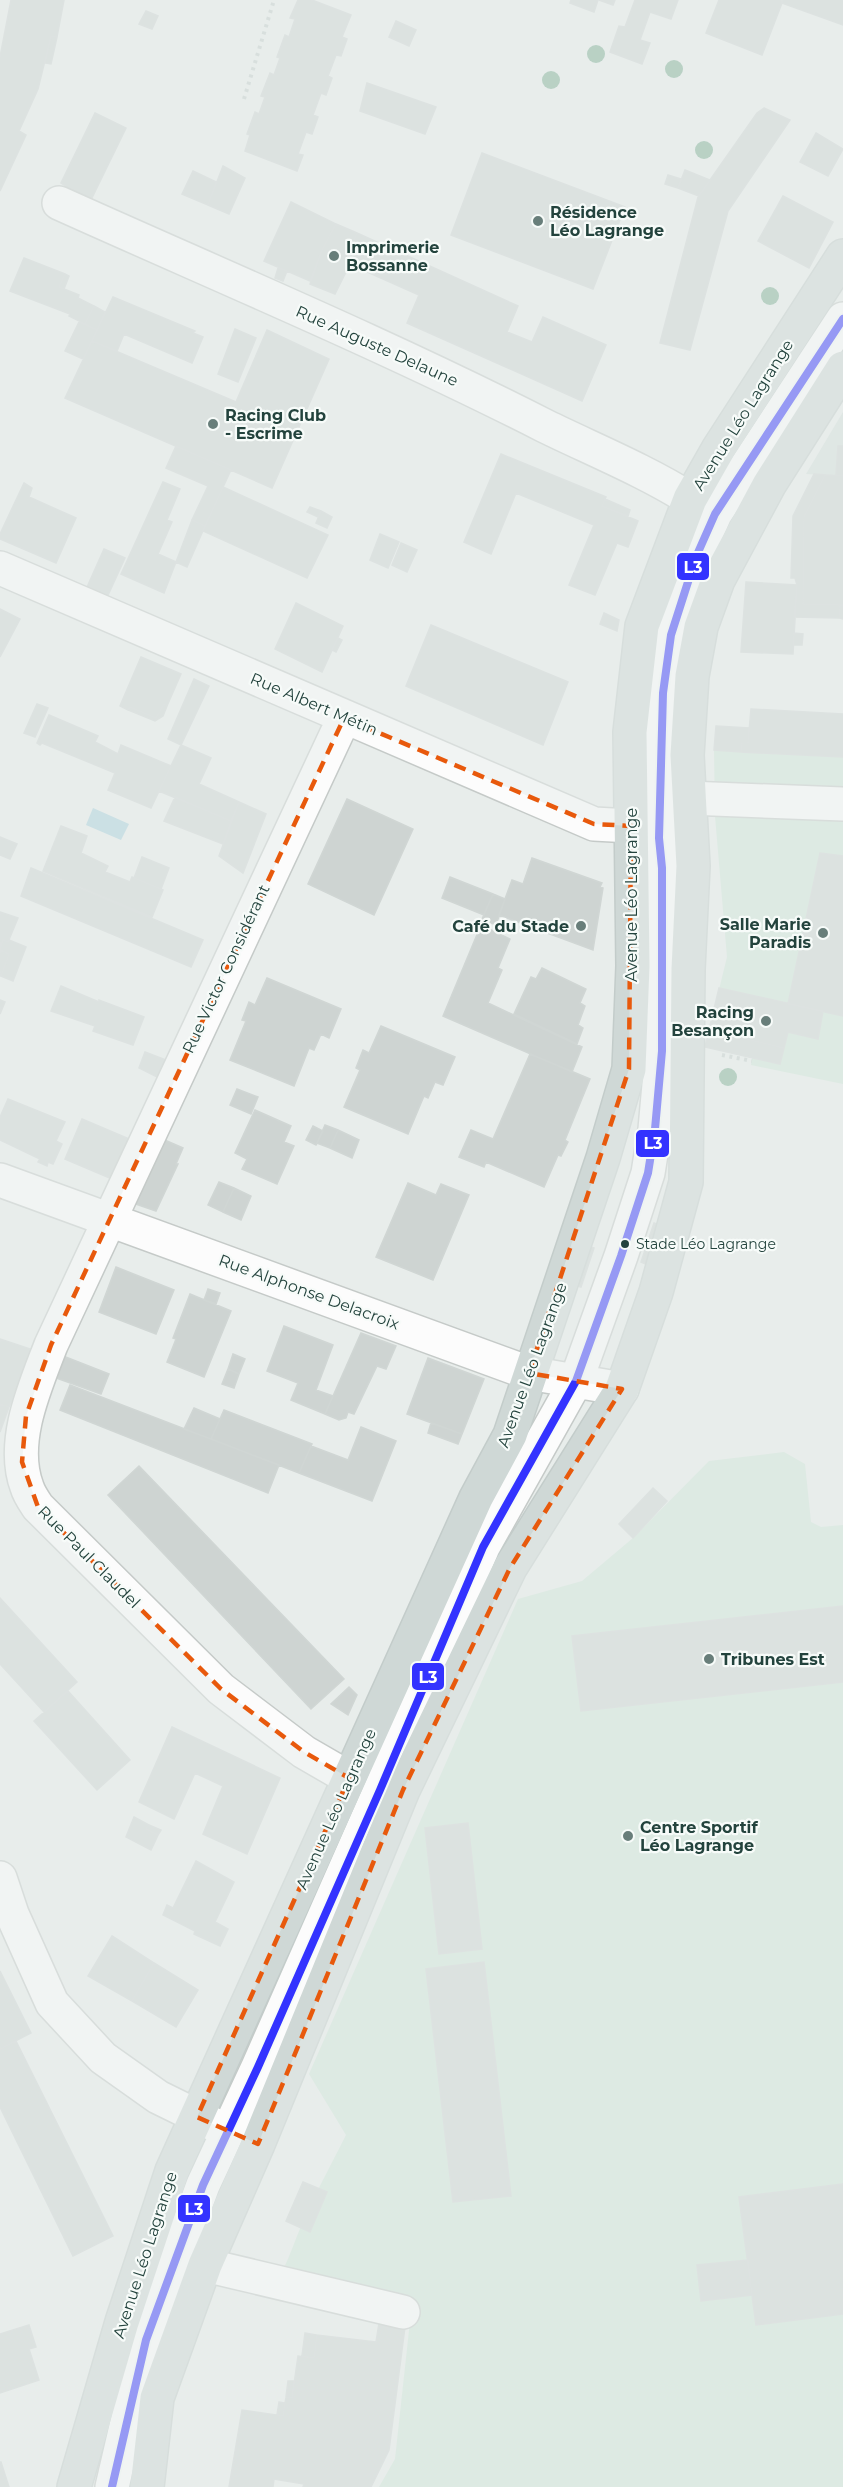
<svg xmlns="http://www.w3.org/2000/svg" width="843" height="2487" font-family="Montserrat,sans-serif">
  <rect width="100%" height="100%" fill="#e8edeb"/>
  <path fill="#d5dfdb" d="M843,412V476L806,474Z"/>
  <path fill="#d1e6d9" d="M714,750L843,757V1084L751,1065L752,1058L705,1047L727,957L715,816Z
    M784,1452L805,1464L811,1522L821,1527L843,1525V2487H379L395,2459L412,2303L282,2272C290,2256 295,2240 302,2224C315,2194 331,2165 346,2135L309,2074L518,1599L582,1581L633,1538L709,1461Z"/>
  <path fill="#a8d0dc" d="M93,808L129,824L121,840L86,825Z"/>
  <path fill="#ced4d2" stroke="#d0d6d4" stroke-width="1.5" d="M11,0H64L57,37L51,36L38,89L19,131L26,135L0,191V57Z
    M298,0H312L351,15L342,37L347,39L341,56L336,55L328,76L332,78L326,95L321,93L313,115L318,117L312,134L306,132L298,154L303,155L297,171L245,151L250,135L247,134L255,112L259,114L265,97L261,96L270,73L274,75L280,58L277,57L285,35L289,37L295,19L290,18Z
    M571,0H598L594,12L570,3Z
    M599,0H615L613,5Z
    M635,0H678L671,19L650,12L640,40L650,43L642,64L610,52L619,26L625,27Z
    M719,0H781L782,3L762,55L706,33Z
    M783,0H843V25L782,3Z
    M146,11L158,16L152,29L139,24Z
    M396,21L416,30L409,46L389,37Z
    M51,36L57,37L51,64L45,63Z
    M367,83L436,107L425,134L360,111Z
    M764,108L790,120L728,211L690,350L660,343L698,197L757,113Z
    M95,113L126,128L88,206L63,195L66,186L61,183Z
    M816,133L843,149L828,176L800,162Z
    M482,153L625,207L593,289L451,235Z
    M223,166L245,178L229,214L208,205Z
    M685,170L710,180L699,196L678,188Z
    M193,171L216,182L208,205L182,194Z
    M668,175L681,179L678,188L665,184Z
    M783,196L833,222L809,268L758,241Z
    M291,202L336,224L322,250L310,281L264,261Z
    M336,224L357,233L345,262L350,264L335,294L310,284L322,250Z
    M357,233L518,306L507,332L532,342L543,317L606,345L582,401L407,323L419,295L345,262Z
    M24,258L65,274L59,287L79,295L78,298L94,306L85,324L69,316L70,314L10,291Z
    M278,268L287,271L283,281L275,278Z
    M65,274L69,276L64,289L59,287Z
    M113,297L195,331L193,333L203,337L192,363L124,334L117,351L92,341Z
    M94,306L105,312L97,330L85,324Z
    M79,322L97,330L83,359L65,351Z
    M235,329L256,338L238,382L218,374Z
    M267,330L329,359L272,488L65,398L92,341L236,402Z
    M176,446L231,470L205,526L192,520L208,486L166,468Z
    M838,446H843V476L836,475Z
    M501,454L606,497L602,506L638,521L628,547L617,543L595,595L569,585L594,525L516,493L491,554L464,542Z
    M814,474L825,475L804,517L803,604L843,605L840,606L839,618L794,617L797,585L795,578H791L793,516Z
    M825,475L843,476V605L803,604L804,517Z
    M163,482L180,489L167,520L172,522L158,554L176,562L164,593L121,574Z
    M24,483L32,488L29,497L76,518L56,563L0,539V534Z
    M223,487L328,535L307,578L203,531Z
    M605,499L630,510L628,516L602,506Z
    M310,507L321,511L318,517L307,512Z
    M321,511L332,517L327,528L316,523Z
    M192,520L205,526L187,567L176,562Z
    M380,534L399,542L388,568L370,560Z
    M401,543L417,550L407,572L392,565Z
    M104,549L125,558L104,604L84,594Z
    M746,582L797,585L793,654L741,652Z
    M296,603L343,626L322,672L275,649Z
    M840,606H843V619L839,618Z
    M0,609L20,619L0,657Z
    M604,613L619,620L617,631L600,624Z
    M431,625L568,682L543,745L406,686Z
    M794,633L803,634L802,645H793Z
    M338,638L342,640L336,652L332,650Z
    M141,657L181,674L167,706L164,704L156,718L130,707L128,710L120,706Z
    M194,679L209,686L181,745L168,739Z
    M37,704L48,708L35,737L24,733Z
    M164,704L167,706L163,716L155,721L128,710L130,707L156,718Z
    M751,709L843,714V757L741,752L742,743H748Z
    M49,715L98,736L95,742L118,754L121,745L171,766L151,808L108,790L115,773L42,743L40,745L37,743Z
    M716,726L749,728L748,743H742L741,752L714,750Z
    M181,745L211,758L199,784L239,802L231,821L159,791Z
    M175,797L231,821L223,844L164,821Z
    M347,799L413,829L374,915L308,884Z
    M239,802L266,814L243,873L219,856Z
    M61,826L87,836L81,853L108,866L105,872L130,882L132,877L163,890L152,917L43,871Z
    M0,837L17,844L10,859L0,855Z
    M820,853L843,856V1016L788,1004Z
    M142,857L169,868L161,889L134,878Z
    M532,858L602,883L600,887L603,888L593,950L499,915L512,880L523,884Z
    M31,868L203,940L191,967L21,896Z
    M450,877L493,894L484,915L442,898Z
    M493,894L505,899L496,925L482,919Z
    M0,912L18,918L8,942L3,940L0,947Z
    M481,925L510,939L498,968L502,970L488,1003L582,1047L572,1072L443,1016Z
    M3,940L8,942L9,940L26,947L13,981L1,976L9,954L0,950Z
    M0,950L9,954L1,976H0Z
    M542,968L586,989L580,1003L585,1006L578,1025L583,1028L577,1044L514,1014L531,977L536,979Z
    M267,978L341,1009L329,1038L321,1034L314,1050L309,1048L294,1086L230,1060L246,1021L242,1020L249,1002L255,1005Z
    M61,986L99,1002V1000L144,1017L133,1045L93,1031L95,1026L51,1011Z
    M719,988L823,1011L818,1039L788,1032L784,1048L709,1030Z
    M0,1000L5,1002L0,1014Z
    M381,1026L455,1057L443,1085L435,1082L428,1098L424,1096L408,1134L344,1107L360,1070L356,1068L363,1050L369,1053Z
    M709,1030L784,1048L780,1064L705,1047Z
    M145,1052L171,1062L163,1080L139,1068Z
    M530,1054L590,1079L565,1140L568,1142L561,1156L558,1155L544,1187L486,1162L484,1167L459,1157L471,1130L493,1139Z
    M237,1089L258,1097L251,1114L230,1105Z
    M8,1099L65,1122L56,1141L62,1144L53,1164L48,1162L47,1166L38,1162L40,1159L0,1140V1117Z
    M255,1110L291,1126L284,1142L294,1146L277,1184L242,1169L247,1159L235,1153Z
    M82,1119L129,1139L112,1179L65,1159Z
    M325,1125L338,1130L330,1148L317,1143Z
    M313,1126L323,1131L316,1145L306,1140Z
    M338,1130L359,1140L352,1158L330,1148Z
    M160,1138L183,1148L176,1164H178L156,1211L130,1202Z
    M219,1182L234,1188L223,1212L208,1205Z
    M408,1183L436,1195L441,1184L469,1195L433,1280L376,1257Z
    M234,1188L251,1196L241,1220L223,1212Z
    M654,1223L661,1226L648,1265L641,1262Z
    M587,1246L594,1248L581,1287L574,1285Z
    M116,1267L174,1290L156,1334L99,1312Z
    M208,1289L220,1293L216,1304L204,1300Z
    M190,1294L231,1311L204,1377L167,1362L176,1339L173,1338Z
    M284,1326L333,1345L316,1390L333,1396L325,1414L291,1400L298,1383L267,1371Z
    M361,1333L396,1346L386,1369L377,1366L354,1414L348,1412L346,1418L339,1420L325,1414Z
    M0,1339L33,1350L9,1407L0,1404Z
    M58,1354L109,1374L101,1394L48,1375Z
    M233,1354L245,1359L239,1374L228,1369Z
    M428,1358L484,1379L462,1434L407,1414Z
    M228,1369L239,1374L234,1388L222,1384Z
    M70,1385L279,1465L268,1493L60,1410Z
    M0,1404L9,1407L0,1432Z
    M194,1408L220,1419L211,1439L184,1429Z
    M224,1410L312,1444L299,1473L211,1439Z
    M431,1423L462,1434L458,1444L428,1433Z
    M361,1427L396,1441L372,1501L299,1473L311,1446L348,1460Z
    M139,1466L344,1679L311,1709L108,1495Z
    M653,1488L667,1501L633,1538L619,1524Z
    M0,1598L77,1682L44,1712L0,1664Z
    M843,1606V1682L581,1711L572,1636Z
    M349,1687L357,1695L348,1715L331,1704Z
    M68,1691L130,1760L97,1790L34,1721Z
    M172,1727L280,1778L247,1854L203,1834L223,1786L195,1773L174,1819L139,1802Z
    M134,1817L149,1825L146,1829L158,1835L151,1850L126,1837Z
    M468,1823L482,1949L439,1954L425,1828Z
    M149,1825L161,1830L158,1835L146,1829Z
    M196,1861L234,1882L215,1922L228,1929L220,1946L194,1934L195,1931L163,1915L167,1905L173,1908Z
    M112,1936L154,1963L132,2001L88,1976Z
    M484,1962L511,2196L453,2202L426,1969Z
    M154,1963L198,1990L176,2027L132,2001Z
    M0,1971L31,2033L0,2049Z
    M16,2041L113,2236L73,2256L0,2107V2049Z
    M303,2182L327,2192L310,2232L286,2221Z
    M843,2184V2314L756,2325L739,2197Z
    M748,2260L752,2295L701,2301L697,2265Z
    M379,2323L405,2327L389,2450L371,2487H303L304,2484L274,2479L273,2487H229L242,2410L283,2416L286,2397L292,2398L298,2356L314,2358L317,2335L376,2342Z
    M29,2325L36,2347L29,2349L39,2380L0,2393V2334Z
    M305,2333L317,2335L314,2358L302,2356Z
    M288,2381H294L292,2398L286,2397Z
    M279,2402L285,2403L283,2416L277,2415Z
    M0,2462H1L9,2487H0Z"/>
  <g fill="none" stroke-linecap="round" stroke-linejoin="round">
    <defs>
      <path id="minor" d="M59,203C221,276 386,345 545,426C592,449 646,471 690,499
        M0,568L594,824L631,826
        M344,718L51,1345C35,1387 10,1442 27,1487C29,1494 34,1501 38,1507L221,1689L304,1752L349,1778
        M688,798L843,804
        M0,1180L529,1373L622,1389
        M0,1878L12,1914L52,2003L103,2058L158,2097L223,2129
        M205,2265L403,2312
        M112,2487L146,2340L203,2185L258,2067L380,1790L483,1547L576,1381L621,1256L648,1173L655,1129L662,1051V868L659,838L663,693L671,635L696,557L715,514L843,319"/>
      <path id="major" d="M74,2487L122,2322L172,2171L476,1498L510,1435L603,1158L629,1069L633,966L630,732L642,626L690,499L719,448L843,256
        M147,2487L157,2398L205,2265L258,2144L403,1790L510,1568L622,1389L656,1292L686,1182L688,969L693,866L687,755L692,676L701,627L718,580L769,485L843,368"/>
    </defs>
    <use href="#minor" stroke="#c5cac8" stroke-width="36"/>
    <use href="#major" stroke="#c3ccca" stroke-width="36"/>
    <path stroke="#c6cfcd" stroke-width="4" stroke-dasharray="3 4.5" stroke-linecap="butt" d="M244,99L274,0
      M722,1055L752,1061"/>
    <use href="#minor" stroke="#fcfcfc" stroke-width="33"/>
    <use href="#major" stroke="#cfd8d6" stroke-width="33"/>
    <defs>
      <path id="bus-1" d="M112,2487L146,2340L203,2185L258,2067L380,1790L483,1547L576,1381L621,1256L648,1173L655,1129L662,1051V868L659,838L663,693L671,635L696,557L715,514L843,319"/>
    </defs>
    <use href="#bus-1" stroke="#f7fbf9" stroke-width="12"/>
    <use href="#bus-1" stroke="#33f" stroke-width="8"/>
  </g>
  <g fill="#80af96">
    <circle cx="596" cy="54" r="9"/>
    <circle cx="674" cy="69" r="9"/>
    <circle cx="551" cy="80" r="9"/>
    <circle cx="704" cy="150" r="9"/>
    <circle cx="770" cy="296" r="9"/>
    <circle cx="728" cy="1077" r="9"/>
  </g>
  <path d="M0 0H843V2487H0ZM344,718L594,824L631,826L629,1069L529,1373L622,1389L510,1568L403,1790L258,2144L197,2117L349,1778L304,1752L221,1689L38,1507L22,1462L26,1416L51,1345Z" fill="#e8edeb" fill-opacity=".55" fill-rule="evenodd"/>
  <path fill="none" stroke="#e8590c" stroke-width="4.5" stroke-dasharray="12 8" stroke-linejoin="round" d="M344,718L594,824L631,826L629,1069L529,1373L622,1389L510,1568L403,1790L258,2144L197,2117L349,1778L304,1752L221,1689L38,1507L22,1462L26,1416L51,1345Z"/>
  <g fill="#687e7a" stroke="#f7fbf9" stroke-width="2">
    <circle cx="538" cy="221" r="6"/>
    <circle cx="334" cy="256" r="6"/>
    <circle cx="213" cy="424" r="6"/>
    <circle cx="581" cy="926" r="6"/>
    <circle cx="823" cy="933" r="6"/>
    <circle cx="766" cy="1021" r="6"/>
    <circle cx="709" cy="1659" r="6"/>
    <circle cx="628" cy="1836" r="6"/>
  </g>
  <circle fill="#23433d" stroke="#f7fbf9" stroke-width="2" cx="625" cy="1244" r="5"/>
  <g text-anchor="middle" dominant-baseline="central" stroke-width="4.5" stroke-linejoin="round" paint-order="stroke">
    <g font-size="14" fill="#23433d" stroke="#f7fbf9" text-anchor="start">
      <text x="636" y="1244">Stade Léo Lagrange</text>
    </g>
    <g font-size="16" font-weight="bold" fill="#23433d" stroke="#f7fbf9" text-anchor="start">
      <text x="550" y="212">Résidence<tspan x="550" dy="18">Léo Lagrange</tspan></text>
      <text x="346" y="247">Imprimerie<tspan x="346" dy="18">Bossanne</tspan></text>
      <text x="225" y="415">Racing Club<tspan x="225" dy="18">- Escrime</tspan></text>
      <text x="811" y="924" text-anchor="end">Salle Marie<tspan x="811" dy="18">Paradis</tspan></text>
      <text x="569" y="926" text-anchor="end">Café du Stade</text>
      <text x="754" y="1012" text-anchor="end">Racing<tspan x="754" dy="18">Besançon</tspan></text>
      <text x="721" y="1659">Tribunes Est</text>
      <text x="640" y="1827">Centre Sportif<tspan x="640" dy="18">Léo Lagrange</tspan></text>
    </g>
    <g font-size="16" fill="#23433d" stroke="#f7fbf9">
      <text transform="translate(377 346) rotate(24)">Rue Auguste Delaune</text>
      <text transform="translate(743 415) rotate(-58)">Avenue Léo Lagrange</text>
      <text transform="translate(314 704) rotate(23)">Rue Albert Métin</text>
      <text transform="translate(631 895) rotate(-90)">Avenue Léo Lagrange</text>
      <text transform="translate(226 969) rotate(-65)">Rue Victor Considérant</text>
      <text transform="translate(309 1292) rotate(20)">Rue Alphonse Delacroix</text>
      <text transform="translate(532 1365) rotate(-70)">Avenue Léo Lagrange</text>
      <text transform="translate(89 1557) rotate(45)">Rue Paul Claudel</text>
      <text transform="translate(336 1809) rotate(-66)">Avenue Léo Lagrange</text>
      <text transform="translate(145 2255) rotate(-72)">Avenue Léo Lagrange</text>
    </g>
  </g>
  <g stroke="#f7fbf9" stroke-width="2">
    <rect x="676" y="552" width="34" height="29" rx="6" fill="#33f"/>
    <rect x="635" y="1129" width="35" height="29" rx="6" fill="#33f"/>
    <rect x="411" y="1662" width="34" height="29" rx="6" fill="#33f"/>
    <rect x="177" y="2194" width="34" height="29" rx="6" fill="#33f"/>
  </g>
  <g font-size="16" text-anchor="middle" font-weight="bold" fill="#fff">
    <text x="693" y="573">L3</text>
    <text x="653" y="1149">L3</text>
    <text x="428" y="1683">L3</text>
    <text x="194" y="2215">L3</text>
  </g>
</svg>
